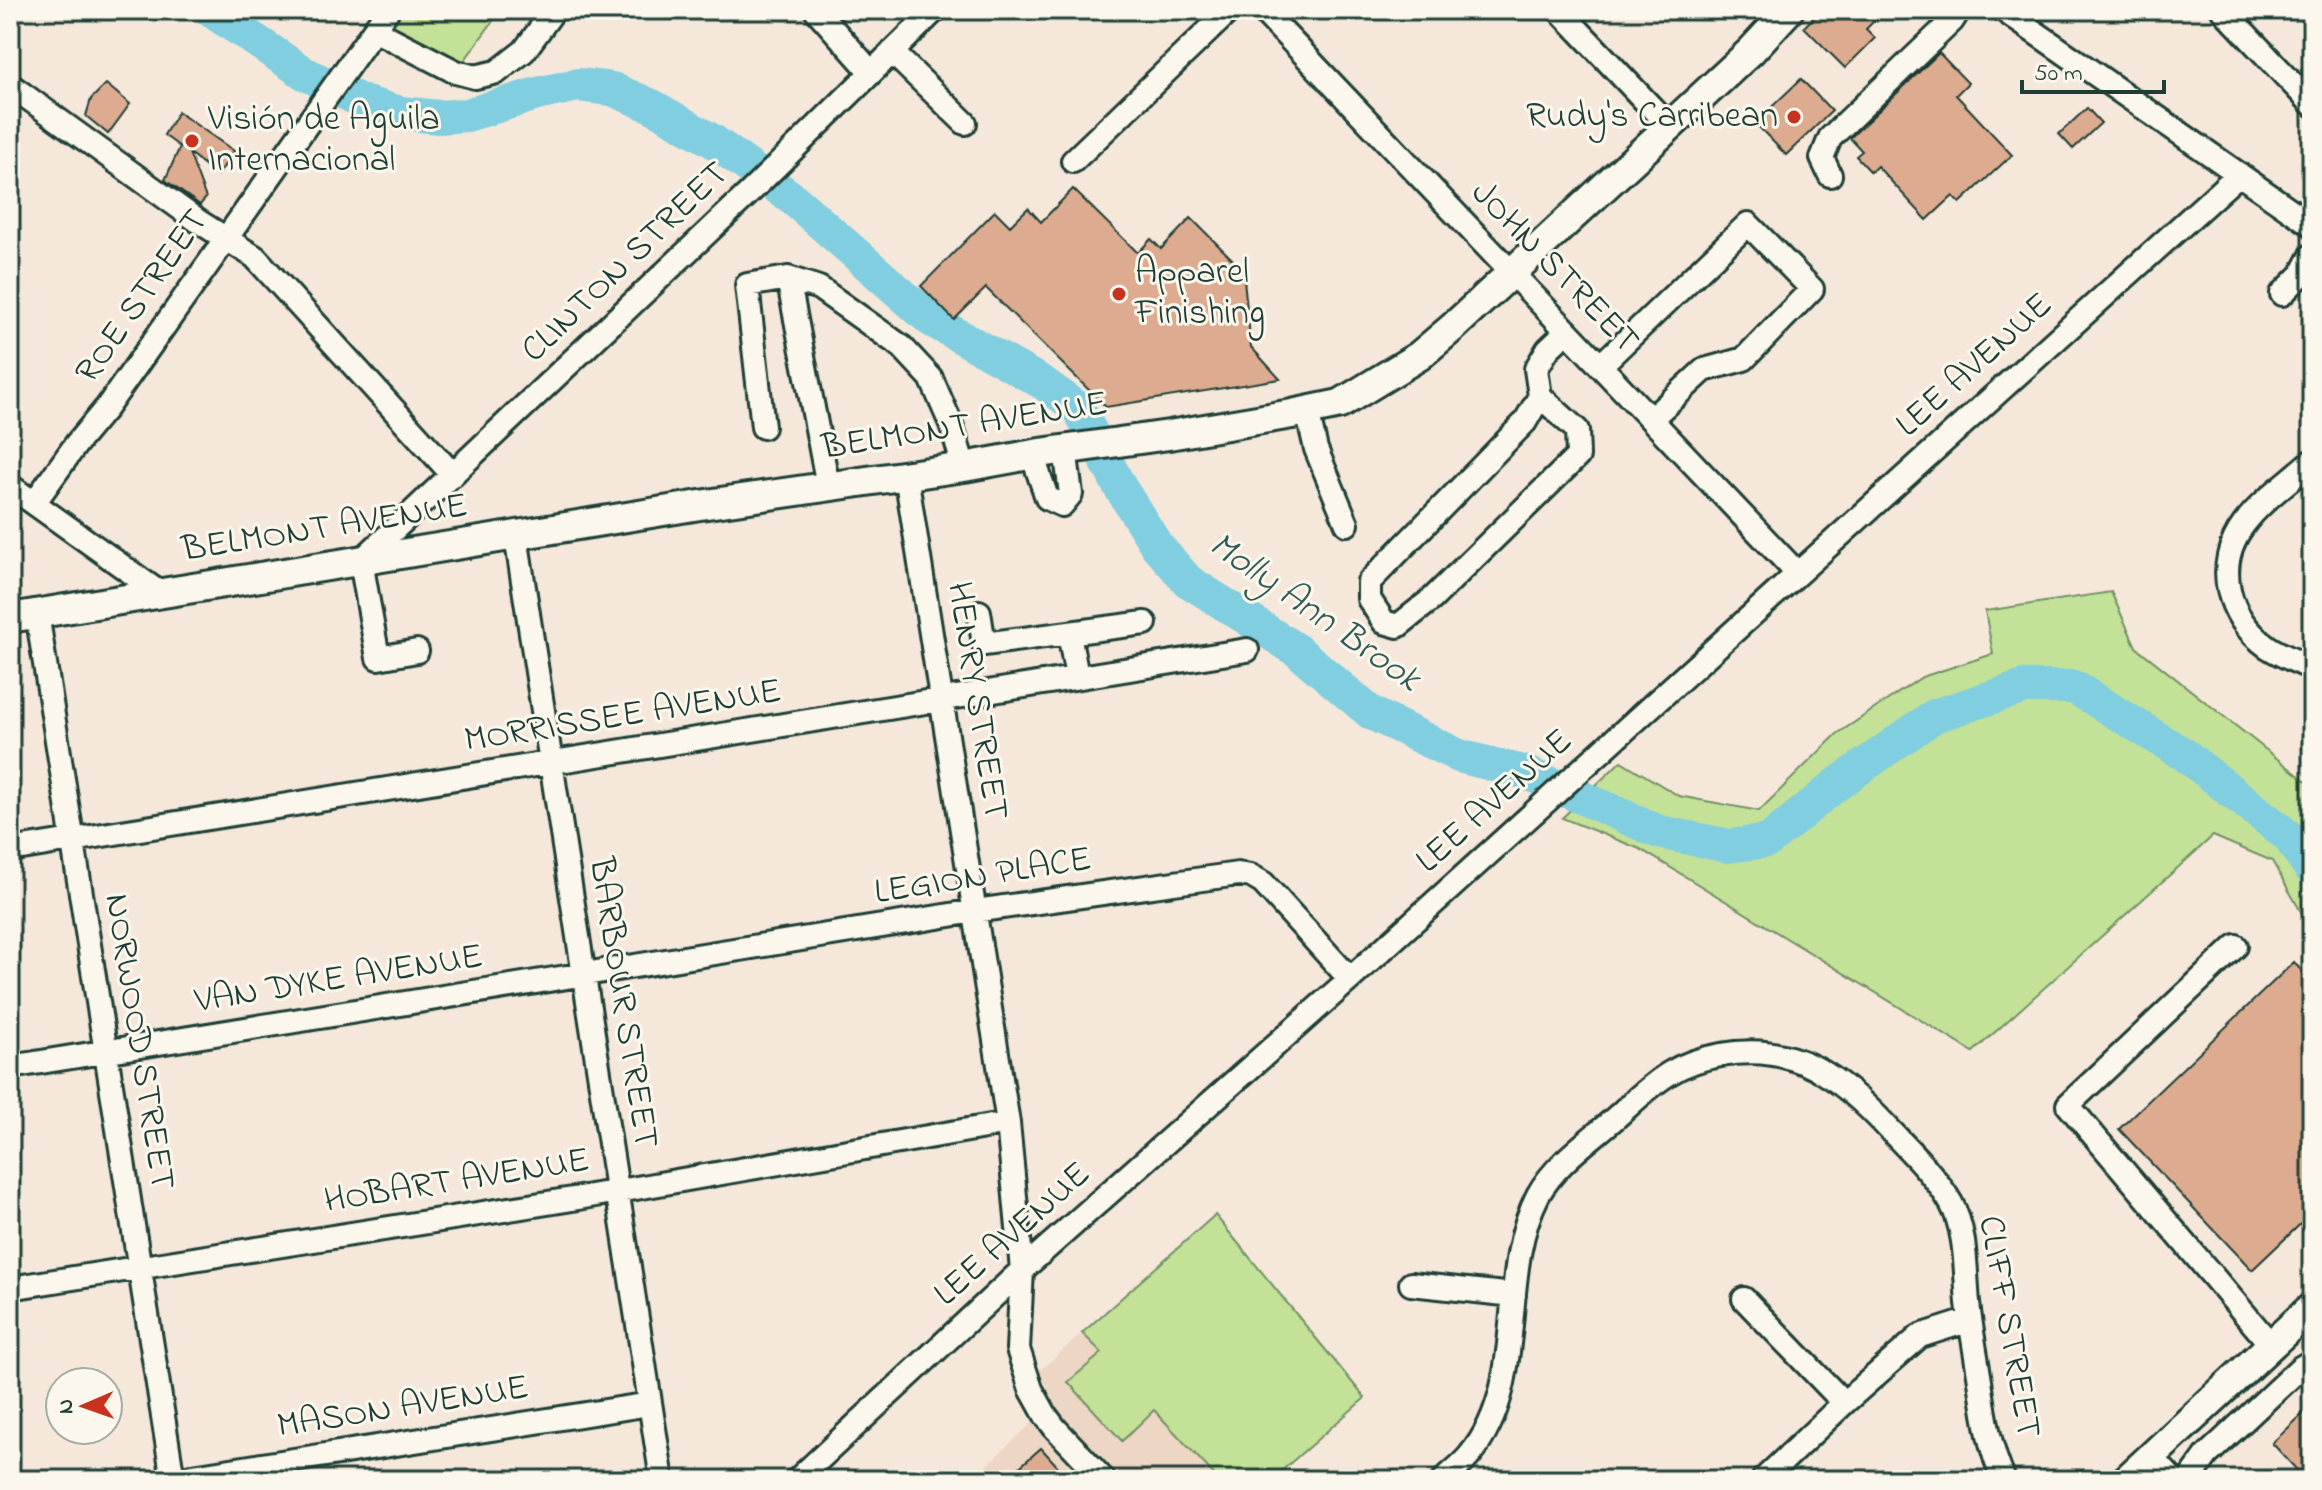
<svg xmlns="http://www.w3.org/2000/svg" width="2322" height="1490" font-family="'Indie Flower',sans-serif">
  <rect width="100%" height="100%" fill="#f5e8da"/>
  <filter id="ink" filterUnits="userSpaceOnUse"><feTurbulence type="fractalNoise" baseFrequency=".0125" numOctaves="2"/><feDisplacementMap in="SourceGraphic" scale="16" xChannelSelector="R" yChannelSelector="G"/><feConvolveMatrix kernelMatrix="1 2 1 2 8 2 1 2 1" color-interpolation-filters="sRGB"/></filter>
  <g filter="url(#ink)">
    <path fill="#eed6c4" d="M1215,1215L1271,1480H971L1049,1407L1046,1384L1036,1374Z"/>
    <path fill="#c4e198" stroke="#728f66" stroke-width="2" d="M401,10H501L456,72L391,24Z
      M2111,592L2136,647L2312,786V931L2272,861L2213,836L1973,1052L1640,849L1562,818L1621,761L1679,796L1759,811L1837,734L1922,677L1993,654L1985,611Z
      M1215,1215L1365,1398L1271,1480H1219L1154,1410L1122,1441L1068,1382L1102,1353L1082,1333Z"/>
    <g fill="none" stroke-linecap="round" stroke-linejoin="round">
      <path stroke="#80cedf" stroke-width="34" d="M210,10L304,73L363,102L401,113L439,117L467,115L537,94L578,85L612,89L652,106L713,141L792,198L931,320L1043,383L1078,408L1120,487L1157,546L1188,581L1298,651L1371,713L1459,756L1527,773L1659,832L1729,846L1768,841L1836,785L1934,716L2024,687H2074L2185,755L2288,836L2312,870"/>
    </g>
    <path fill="#ddab90" stroke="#1f3d34" stroke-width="2" d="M1821,10H1885L1866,29L1875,38L1845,68L1804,27Z
      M1939,53L1968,83L1956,95L2012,155L1960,203L1953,196L1927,220L1877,166L1871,172L1856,156L1862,151L1850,138Z
      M1801,79L1832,111L1786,155L1755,123Z
      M106,84L130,104L108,134L86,116L91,99Z
      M2087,108L2101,123L2073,149L2059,134Z
      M178,112L234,151L218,175L189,153L206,198L200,205L165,180L180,147L164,135Z
      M1073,189L1138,253L1151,239L1161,249L1191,218L1243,270L1251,347L1280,379L1106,407L986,288L954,320L921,286L995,211L1010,226L1028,208L1041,222Z
      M2294,962L2312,983V1213L2252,1270L2119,1129Z
      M2304,1413L2312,1421V1480H2306L2272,1443Z
      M1041,1448L1070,1480H1005Z"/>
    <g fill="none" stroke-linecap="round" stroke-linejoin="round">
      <defs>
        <path id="minor" d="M816,10L871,72
          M1262,10L1797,573
          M1559,10L1669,126
          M2003,10L2312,225
          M2223,10L2312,104
          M374,30L456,72L475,77L497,72L524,51L554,10
          M892,52L965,123
          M10,85L198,221L255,257L453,475
          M1073,161L1230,10
          M1830,175L1822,158L1830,138L1952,21L1959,10
          M788,278L819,288L902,347L931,378L951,424L964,467
          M2282,294L2302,274L2312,255
          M1600,366L1748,224L1812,289L1744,359L1704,370L1651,419
          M1540,396L1577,430L1578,456L1432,599L1398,626L1384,622L1369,599V582L1525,422L1540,396L1536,369L1548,349L1567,331
          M1307,411L1316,449L1347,524
          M763,427L747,285L788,278L828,486
          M1032,454L1047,498L1062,505L1071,494L1065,449
          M2312,461C2290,481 2262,500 2244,524C2213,565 2227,618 2268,647C2282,656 2297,662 2312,668
          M906,475L1008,1123L1022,1270L1018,1349L1031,1389L1046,1416L1055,1428L1104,1480
          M10,486L161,594
          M34,503L77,443L107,407L388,10
          M516,536L662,1480
          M979,612L984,644L1145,623
          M37,613L173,1480
          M1069,633L1077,677
          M417,651L378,658L361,561L749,193L935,10
          M10,850L1247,650
          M2236,946L2068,1105L2271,1345
          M10,1067L975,911L1238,874L1251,876L1263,883L1350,979
          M1411,1284L1514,1295
          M10,1288L579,1198L1008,1123
          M1744,1299L1844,1403
          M2151,1456L2173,1480
          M167,1480L650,1404
          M797,1480L1022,1270L1350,979L2239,174
          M1444,1480C1452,1472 1463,1464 1470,1455C1530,1382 1496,1276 1538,1195C1555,1164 1589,1141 1614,1119C1632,1103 1650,1085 1670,1073C1686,1063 1704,1058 1721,1055C1795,1042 1841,1077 1889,1129C1911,1152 1935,1175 1951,1203C1967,1232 1965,1271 1968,1303C1971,1329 1976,1355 1980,1381C1985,1415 1989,1448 2004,1480
          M1763,1480L1844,1403L1920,1336L1970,1320
          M2189,1480L2207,1455L2300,1368L2312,1361"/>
        <path id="major" d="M10,618L700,505L964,467L1040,453L1169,435L1292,414L1340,404L1419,356L1452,328L1751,51L1789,10
          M2126,1480L2312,1307"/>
      </defs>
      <use href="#minor" stroke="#1f3d34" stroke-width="28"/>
      <use href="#major" stroke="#1f3d34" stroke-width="34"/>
      <use href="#minor" stroke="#fbf7ec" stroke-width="22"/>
      <use href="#major" stroke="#fbf7ec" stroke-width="28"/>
    </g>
  </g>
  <g fill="#c8321e" stroke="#fbf7ec" stroke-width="3">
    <circle cx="1794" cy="117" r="8"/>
    <circle cx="192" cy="141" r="8"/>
    <circle cx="1119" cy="294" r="8"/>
  </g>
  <g text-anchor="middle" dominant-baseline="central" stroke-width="6" stroke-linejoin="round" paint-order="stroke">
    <g font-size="36" fill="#1f3d34" stroke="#fbf7ec" text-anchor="start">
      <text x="1778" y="117" text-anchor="end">Rudy's Carribean</text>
      <text x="208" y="120">Visión de Aguila<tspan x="208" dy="41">Internacional</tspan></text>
      <text x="1135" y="273">Apparel<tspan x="1135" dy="41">Finishing</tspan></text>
    </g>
    <g font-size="36" fill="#1f3d34" stroke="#fbf7ec">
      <text transform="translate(626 263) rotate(-44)">CLINTON STREET</text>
      <text transform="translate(1554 268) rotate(46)">JOHN STREET</text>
      <text transform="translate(143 297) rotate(-55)">ROE STREET</text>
      <text transform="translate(1975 366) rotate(-42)">LEE AVENUE</text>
      <text transform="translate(965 427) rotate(-9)">BELMONT AVENUE</text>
      <text transform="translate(325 529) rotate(-9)">BELMONT AVENUE</text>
      <text transform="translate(976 701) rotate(81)">HENRY STREET</text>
      <text transform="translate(623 717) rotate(-9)">MORRISSEE AVENUE</text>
      <text transform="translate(1495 802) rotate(-42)">LEE AVENUE</text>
      <text transform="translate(983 877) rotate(-9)">LEGION PLACE</text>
      <text transform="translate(339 980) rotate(-9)">VAN DYKE AVENUE</text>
      <text transform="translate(622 1003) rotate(81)">BARBOUR STREET</text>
      <text transform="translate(138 1042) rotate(81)">NORWOOD STREET</text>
      <text transform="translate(457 1182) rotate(-9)">HOBART AVENUE</text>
      <text transform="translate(1013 1235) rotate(-42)">LEE AVENUE</text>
      <text transform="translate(2008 1327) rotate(80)">CLIFF STREET</text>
      <text transform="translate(403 1408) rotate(-9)">MASON AVENUE</text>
    </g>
    <g font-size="38" font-style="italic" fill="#325a56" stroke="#fbf7ec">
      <text transform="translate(1314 613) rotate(35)">Molly Ann Brook</text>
    </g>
  </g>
  <rect width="2322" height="1490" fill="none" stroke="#fbf7ec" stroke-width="40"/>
  <rect x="20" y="20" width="2282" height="1450" fill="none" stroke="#1f3d34" stroke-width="3" filter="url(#ink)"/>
  <g transform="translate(84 1406) rotate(268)"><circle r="38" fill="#fbf7ec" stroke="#a3ada2" stroke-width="2"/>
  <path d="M0-6L14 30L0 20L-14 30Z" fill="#c8321e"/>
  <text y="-12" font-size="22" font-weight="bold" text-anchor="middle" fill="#1f3d34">N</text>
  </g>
  <path d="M2022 80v12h142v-12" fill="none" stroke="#1f3d34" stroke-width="4"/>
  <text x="2034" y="80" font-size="24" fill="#1f3d34" stroke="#fbf7ec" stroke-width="6" paint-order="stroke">50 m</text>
</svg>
